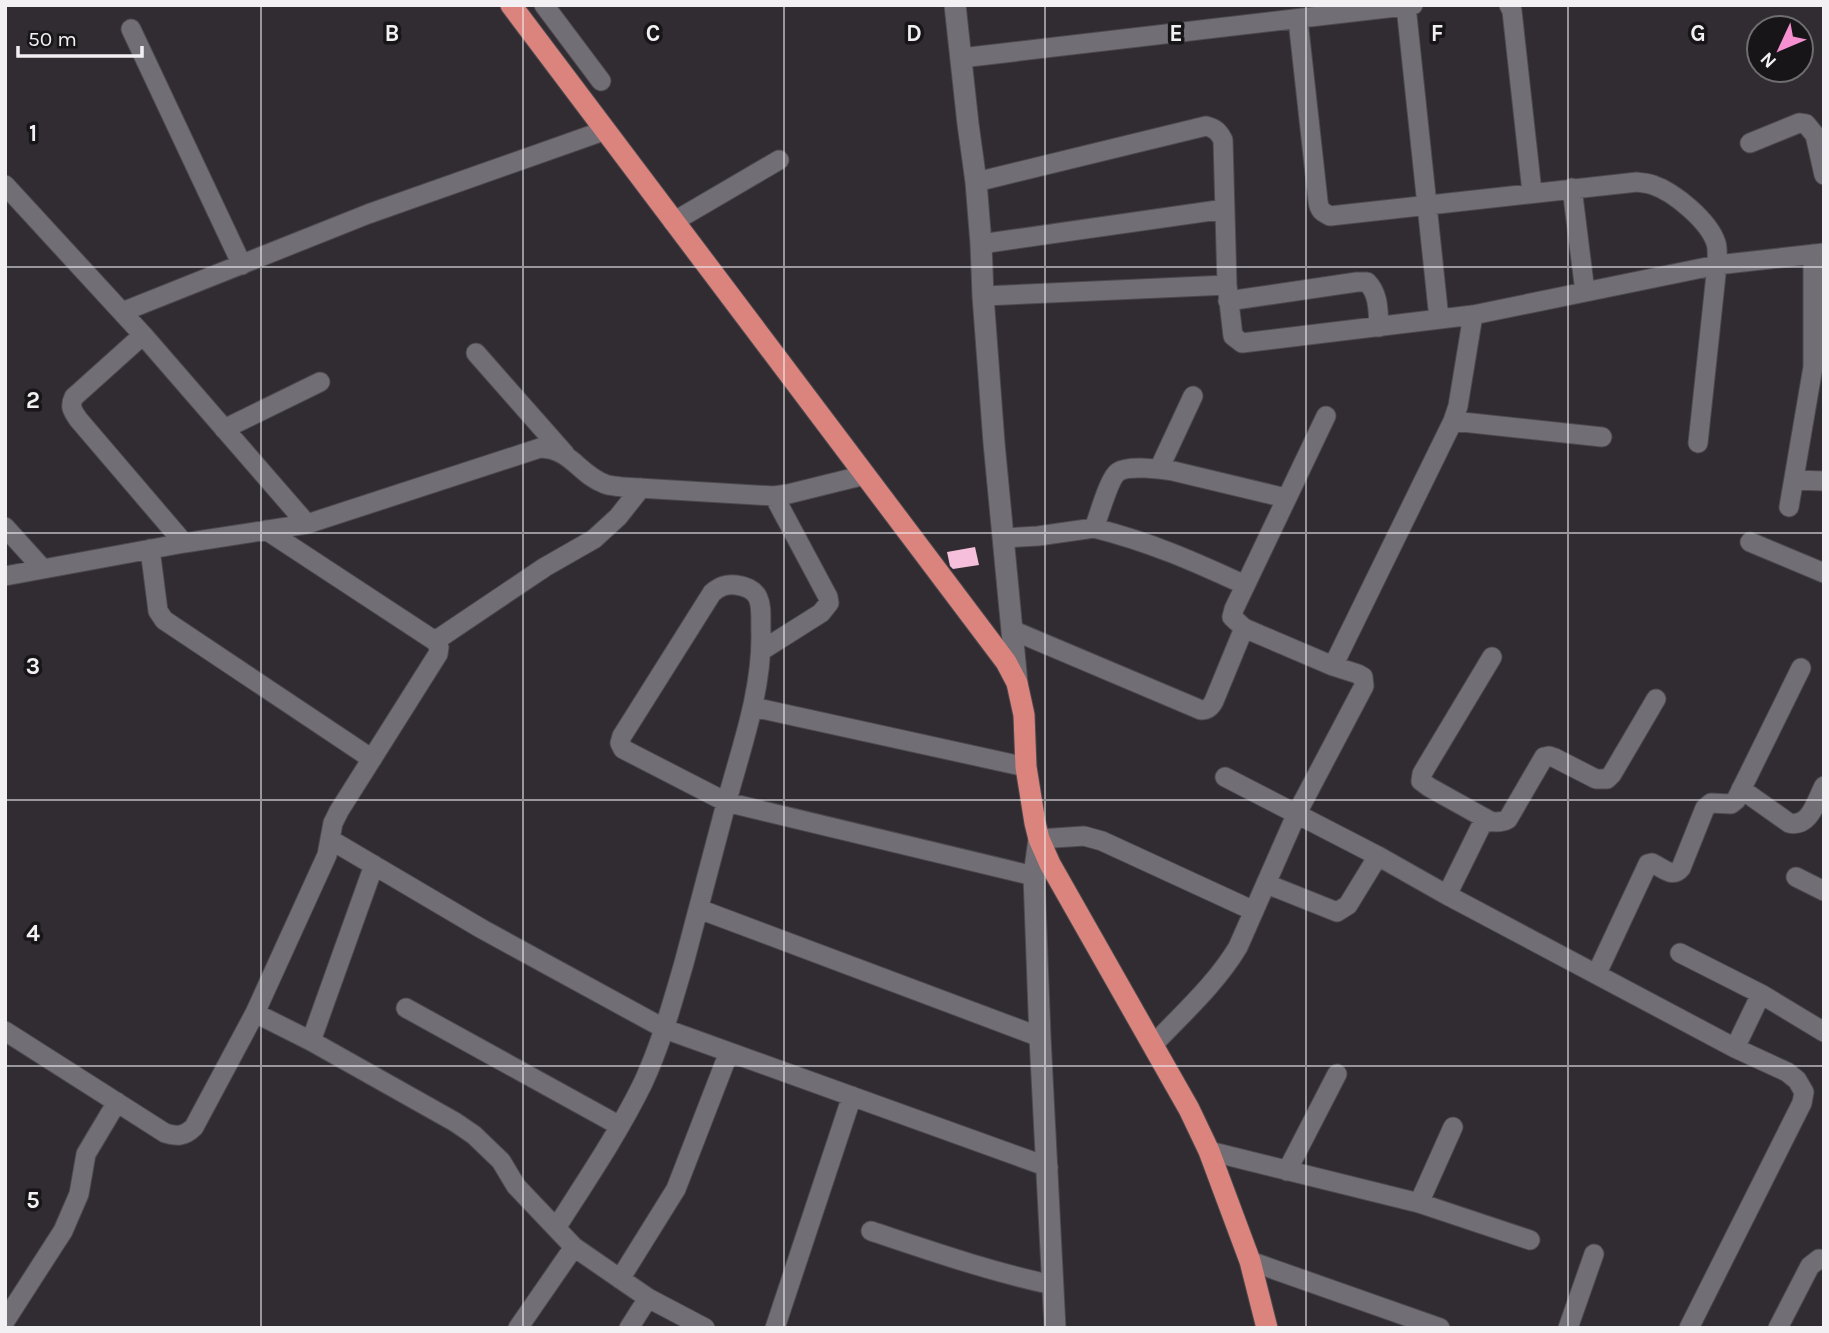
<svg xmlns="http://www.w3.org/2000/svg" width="1829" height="1333" font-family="Karla,sans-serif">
  <rect width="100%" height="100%" fill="#302c32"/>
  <path fill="#f6bfdb" d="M975,547L979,565L953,569L950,566L947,552Z"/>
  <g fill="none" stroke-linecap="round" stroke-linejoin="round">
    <defs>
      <path id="street" d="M544,5L601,81
        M1509,5L1512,11L1532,192
        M1406,6L1439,319
        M1298,20L1318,201C1319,210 1322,212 1330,216L1637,182C1642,183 1648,183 1653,185C1674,192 1709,221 1716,243C1718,249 1717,258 1717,265L1698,443
        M131,29L242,265
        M961,58L1413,5
        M1750,143L1799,123L1806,124L1815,135L1824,175
        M976,182L1206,126C1215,128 1219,132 1223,140L1227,285L1233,336L1242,343L1473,315L1717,265L1824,253
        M5,185L143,335L307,524
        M1572,188L1585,292
        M673,222L779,160
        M981,244L1225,209
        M983,296L1227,285
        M1228,301L1357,282H1367C1379,294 1378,311 1379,327
        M122,312L368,214L606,130
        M143,335L74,397C69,407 73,411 78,419L184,543
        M476,353L565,454
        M1326,416L1234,609L1232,617L1244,628L1333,666
        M1453,421L1602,437
        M224,429L320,382
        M1159,469L1193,396
        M1794,480L1824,481
        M1789,507L1813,367V254
        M5,527L43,569
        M1094,528C1150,542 1193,561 1245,585
        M266,530L435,641L439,647L438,654L339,811L333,823L327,855L255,1013L311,1041L455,1122L474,1135L501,1161L516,1186L574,1247L648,1298L705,1328
        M1004,538L1038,536L1094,528C1099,516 1109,478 1118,472C1128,465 1161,469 1173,471L1286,498
        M1750,542L1824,573
        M150,549L158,611L164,620L372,759
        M5,576L184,543L307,524L540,448C572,449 578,474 605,484C610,486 616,486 622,487L774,496L788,494L865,475
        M1012,630L1201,710C1208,710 1211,707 1214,701L1244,628
        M435,641L545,567L594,539L618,517L641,488
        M761,651L821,613L829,603L828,597L774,496
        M753,707L1026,767
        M1225,777L1378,856
        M1741,789L1789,823C1810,828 1816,801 1824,786
        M1490,821L1429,787L1421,781L1422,774L1426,767L1492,657
        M1039,839L1084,836L1102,841L1254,911
        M331,840L482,929L665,1029L1048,1167
        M1796,877L1824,891
        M1267,884L1337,912L1348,905L1378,856L1447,895L1735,1048L1787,1072L1797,1080L1804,1092L1802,1103L1689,1328
        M1447,895L1482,824C1491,819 1499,825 1508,819L1544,757L1549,756L1555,758L1596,779H1607L1612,774L1656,699
        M699,909L1040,1037
        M1680,953L1761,994L1824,1032
        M1597,973L1648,864L1652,863C1662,867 1672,879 1681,868L1705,808L1711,803L1731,804L1736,800L1801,668
        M406,1008L620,1126
        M5,1031L165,1133C177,1137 185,1136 194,1127L255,1013
        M311,1041L374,865
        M1153,1045C1182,1014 1216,984 1238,947L1297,813L1364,686L1363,677L1358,674L1333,666L1453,421L1458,406L1473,315
        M1735,1048L1761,994
        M1209,1151L1419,1203L1530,1240
        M1287,1171L1337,1074
        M1419,1203L1453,1127
        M556,1228C586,1181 618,1134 643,1083C661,1044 672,1004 684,963C698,910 712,857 726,804C741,748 762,692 761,633C760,609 766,589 736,585C726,584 720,586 712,593L622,736L620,743L623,749L726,802L1034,876
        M871,1231C931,1251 991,1272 1053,1285
        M1250,1261L1440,1328
        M620,1279L676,1189L729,1052
        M5,1321L63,1231L79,1194L86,1154L117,1102
        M518,1328L574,1247
        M629,1328L648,1298
        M775,1328L852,1096
        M1568,1328L1594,1254
        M1778,1328L1810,1266L1819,1259L1824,1260"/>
      <path id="secondary" d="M955,5L968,124L976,182L981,244L983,296L994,443L1017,683
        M1039,839L1034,876L1040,1037L1055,1328"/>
      <path id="highway" d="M511,5L1006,662L1017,683L1024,715L1026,767L1035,823L1039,839L1050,864L1189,1109L1209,1151L1250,1261L1267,1328"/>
    </defs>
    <use href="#street" stroke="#4d494e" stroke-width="21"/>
    <use href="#secondary" stroke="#4d494e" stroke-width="23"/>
    <use href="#highway" stroke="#4d494e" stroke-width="23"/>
    <use href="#street" stroke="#726e75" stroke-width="19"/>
    <use href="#secondary" stroke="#726e75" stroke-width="21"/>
    <use href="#highway" stroke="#da847d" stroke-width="21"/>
  </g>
  <path fill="none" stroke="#f3f0f4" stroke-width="2" stroke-opacity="0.55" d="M261,5V1328M523,5V1328M784,5V1328M1045,5V1328M1306,5V1328M1568,5V1328M5,267H1824M5,533H1824M5,800H1824M5,1066H1824"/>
  <g font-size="23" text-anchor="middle" font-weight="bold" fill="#f3f0f4" stroke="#171518" stroke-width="7" stroke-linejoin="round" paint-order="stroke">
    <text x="392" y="41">B</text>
    <text x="653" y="41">C</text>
    <text x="914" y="41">D</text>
    <text x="1176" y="41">E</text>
    <text x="1437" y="41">F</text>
    <text x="1698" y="41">G</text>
    <text x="33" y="141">1</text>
    <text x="33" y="408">2</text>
    <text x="33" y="674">3</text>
    <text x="33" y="941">4</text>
    <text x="33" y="1208">5</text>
  </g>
  <rect width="1829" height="1333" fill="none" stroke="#f3f0f4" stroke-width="14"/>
  <g transform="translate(1780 49) rotate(226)"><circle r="33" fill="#171518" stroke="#6f6d70" stroke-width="2"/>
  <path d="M0-5L12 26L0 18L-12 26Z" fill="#f690d0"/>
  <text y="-10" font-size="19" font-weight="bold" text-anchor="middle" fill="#f3f0f4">N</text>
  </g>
  <path d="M18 46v10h124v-10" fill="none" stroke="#f3f0f4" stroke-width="3.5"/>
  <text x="28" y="46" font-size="21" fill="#f3f0f4" stroke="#171518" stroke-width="5" paint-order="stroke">50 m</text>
</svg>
